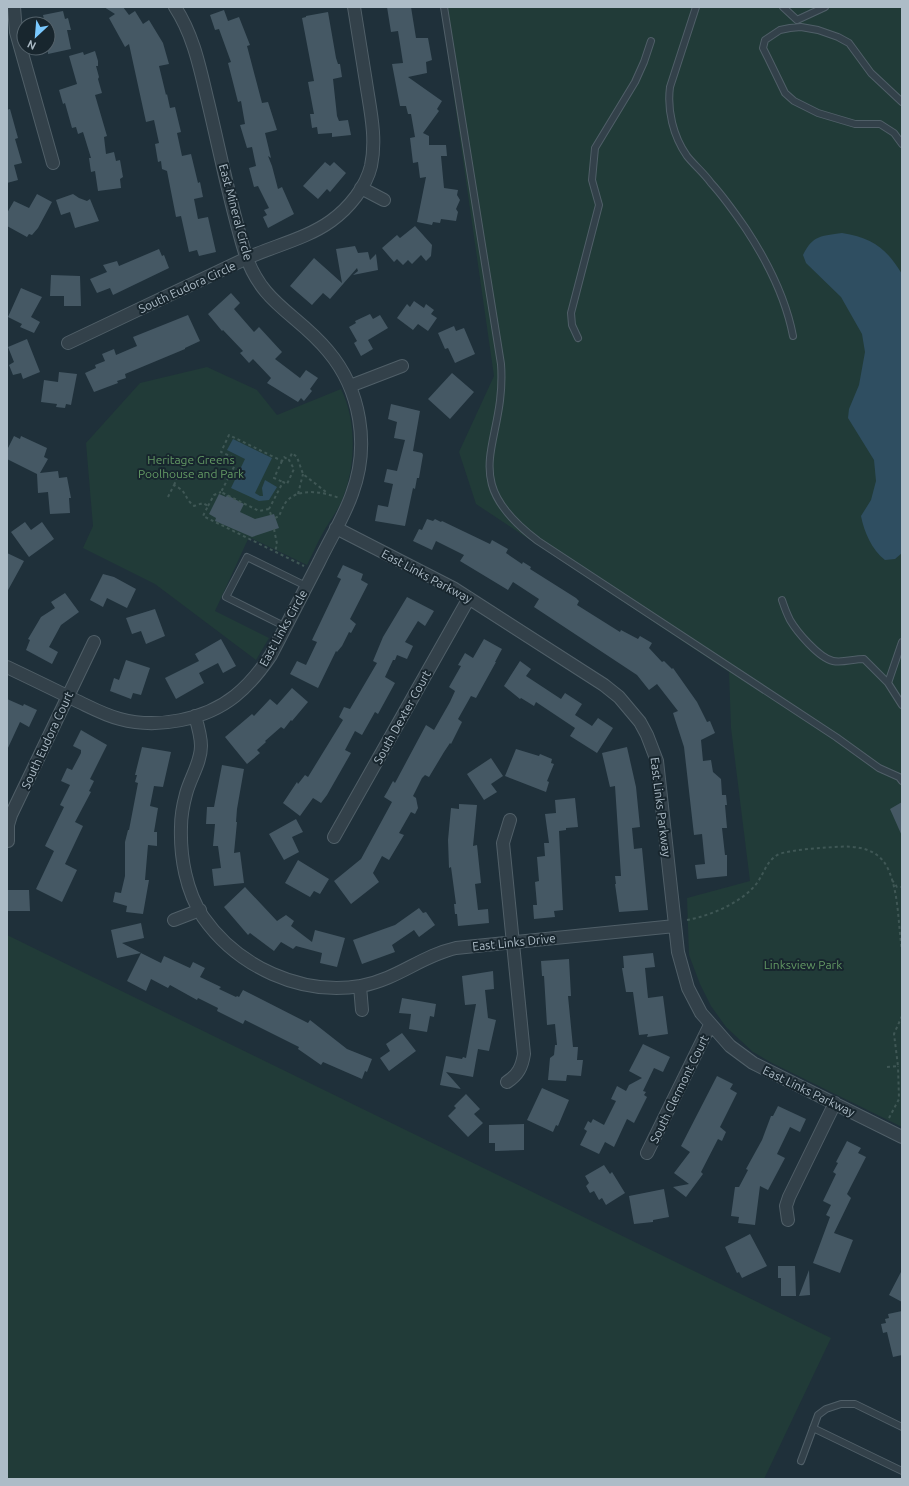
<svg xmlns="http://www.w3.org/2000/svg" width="909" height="1486" font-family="Ubuntu,sans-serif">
  <rect width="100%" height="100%" fill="#1f303a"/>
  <path fill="#213b38" d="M441,7H902V1127L772,1063L753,1052L726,1027L711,1006L700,984L689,955L687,898L750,881L731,728L729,672L476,504L459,452L494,376Z
    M207,367L257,390L277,415L341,389C357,421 356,467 342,500C338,510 331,519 325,529C318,541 313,553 307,565L249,537L215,611L269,638L256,660L155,584L83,548L93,526L86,443L140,383Z
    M7,935L831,1338L764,1479H7Z"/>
  <path fill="#2f4e61" d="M842,233C873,238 886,248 902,274V553L895,559L885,560C872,550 864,532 861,516L871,500L876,481L874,460L848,418L849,409L859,385L865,352L862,334L841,297L806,263L803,255C813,235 821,236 842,233Z
    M233,439L272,458L255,493L260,496H263L262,488L265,480L277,487L269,500L259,501L231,488L245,459L227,450Z"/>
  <path fill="#455864" d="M104,7H123L129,15L135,11L143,24L149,20L163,43L169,64L159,66L166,95L167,94L170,108L175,107L181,132L177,133L182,156L191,154L198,183L200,182L203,197L194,199L198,219L208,217L216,252L199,256L197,250L189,252L181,216L176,217L167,171L162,169L161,161L158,162L155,144L159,143L154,120L146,122L129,44L125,47L109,18L115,14Z
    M387,7H411L416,38H428L432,60L426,62L427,73L408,77L442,101L437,109L439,111L423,133L429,136V145H446L447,156H441L444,188L458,190L457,195L460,200L456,209L458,212L456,221L441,219L440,223L433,222L432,225L417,222L426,177L420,178L418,162L413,163L410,138L415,137L411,114H408L406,106H400L392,64L403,63L401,50L398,31L391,32Z
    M224,10L228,21L239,17L250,45L247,46L262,103L268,102L277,130L265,133L271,158L268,156L272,166L278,189L282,187L294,214L268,228L263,217L267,215L264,210L269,208L258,186L254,187L249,168L256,166L252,147L247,148L240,125L245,124L241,101L238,102L228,63L231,62L219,29L215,30L210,15Z
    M63,11L65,19L68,18L71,30H67L71,49L48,54V24H45L43,15Z
    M328,12L336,58L338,64H340L342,77L333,79L337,116L339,121L348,120L351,135L332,137V133L318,134L317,127L312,128L310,114H314L308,82L314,81L302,18L306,17V16Z
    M95,51L98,61V66H96L99,77L98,79L102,93L95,95L107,136L104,137L106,154L114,152L116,161L120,160L123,177L120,179L121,188L98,191L95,171L91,172L89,158H91L83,132L78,134L76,127L72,128L65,103L63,104L59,90L77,84L69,56L83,52L84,55Z
    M10,109L18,138L15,139L22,163L14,165L18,180L7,183V110Z
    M325,162L330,166L334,162L346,173L330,192L327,189L318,199L303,186Z
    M37,194L52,202L38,228L32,235L29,234L27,237L7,226V213L14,201L29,208Z
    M73,194L79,198L87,201L90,199L99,221L75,228L70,212L61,215L56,200Z
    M415,226L432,245L431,256L426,261L421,255L412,264L408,260L403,265L397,259L394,262L382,248L397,235L400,238Z
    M355,246L358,253L368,252L370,260L376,254L378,270L353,275L358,271L357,268L330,299L323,293L312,305L290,286L314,258L342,283L336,249Z
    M159,249L162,256L164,255L169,268L113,295L110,288L97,293L90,279L107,272L103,265L117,261L119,266Z
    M51,275L80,276L81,306H64V296H50Z
    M21,288L42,297L31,317L40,322L34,333L20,327L22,324L8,317Z
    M231,293L240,303L234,309L254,332L259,327L282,352L275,359L300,378L306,370L318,378L310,389L312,391L304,401L301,398L298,402L267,383L271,378L253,359L249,363L240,353L243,351L223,330L222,331L208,314Z
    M414,301L424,308L426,304L434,310L431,314L437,318L428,331L418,324L413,330L397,318L407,304L410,307Z
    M370,314L373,319L380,315L388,328L368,340L373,349L361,356L354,343L357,341L349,327L356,323L355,321Z
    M188,315L200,341L185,348V349L125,374L126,378L117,381L118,383L94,392L85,373L96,368L95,365L105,361L102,354L114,349L116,355L137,346L133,337Z
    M454,326L456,331L464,328L475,354L455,363L448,348L445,349L438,333Z
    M27,339L40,372L23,379L21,373L13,375L9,365L14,362L8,347Z
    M59,372L77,374L71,405L66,404L65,408L56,407L57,404L41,402L44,380L58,382Z
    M452,373L474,392L450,419L428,399Z
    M391,404L420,411L413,451L422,453L423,455L419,478H417L415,489L413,488L405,526L375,521L378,505L388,507L393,484L384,482L387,469L397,471L405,440L394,438L397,422L388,419Z
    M14,436L20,439L21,436L47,448L44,457L48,459L40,473L58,471L59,478L67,477L71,498H69L70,513L50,514L48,492L38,493L37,474L7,459V450Z
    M219,494L226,497L227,495L244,504L240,512L255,519L274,514L279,528L252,537L215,521L216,518L209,514Z
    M427,519L433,521L435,519L441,522L442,521L490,544L492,540L508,549L506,553L522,564L523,562L531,567L530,569L576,598L579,601L577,605L620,632L621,630L638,639L640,636L652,643L649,648L662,662L664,661L672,669L673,668L697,702L707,722L710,721L715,733L701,740L703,761L711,760L713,772L721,779L722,795H726L727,805H725L727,828H722L725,855H727V876L697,879L695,865L705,864L702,834L694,835L684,747L673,713L678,711L657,684L649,690L637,675L534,607L539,599L513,582L508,590L460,561L464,555L436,541L432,550L413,541L419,529L422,530Z
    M25,522L31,530L42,522L54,539L29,557L11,532Z
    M7,553L24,561L7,592Z
    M343,565L363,574L361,580L368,584L350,619L356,624L351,633L349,632L342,646L337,652L336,651L318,688L290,674L297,661L306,665L317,642L312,640L341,579L337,577Z
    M103,574L114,577L136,589L127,608L107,598L103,607L90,600Z
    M65,593L79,612L61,625L49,647L58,652L52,664L26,650L30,640L28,639L41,617L55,608L51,602Z
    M407,597L434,611L425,626L418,621L405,642L413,646L407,659L397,655L395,660H393L385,677L395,683L378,714L375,712L362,735L355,731L345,750L351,753L327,795L321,803L313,798L300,816L283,803L297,782L298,784L305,775L308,777L343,720L339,717L344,707L350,709L377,663L373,661L383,637Z
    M155,609L165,636L146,644L141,631L132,634L126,618Z
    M221,639L236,666L223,673L218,663L199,673L204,683L176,699L165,678L199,661L195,654Z
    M484,639L502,649L495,662H496L476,698L471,696L458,719L462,722L451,744L450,743L444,752L429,777L425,775L422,778L413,796L416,798L418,808L415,814L411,812L399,833L404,835L389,860L382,856L373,873L379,882L351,904L334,881L361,859L392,802L384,797L387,792L393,781L395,783L426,725L434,730L450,702L455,691L449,687L461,666L458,665L465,653L473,658Z
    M126,660L150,668L141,695L133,693L131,699L110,691L114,678L119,680Z
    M520,661L531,669L526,676L561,699L565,693L582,704L575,715L592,726L598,718L613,728L597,753L570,736L575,728L536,702L534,706L521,698L520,699L504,686Z
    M292,688L308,702L292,721L291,720L284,729L281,727L265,741L266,742L257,750L260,753L247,764L225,737L252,714L254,716L270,699L277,705Z
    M7,699L23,706L24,704L37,710L29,727L20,722L7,750Z
    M81,730L107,745L90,779L94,781L89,791L91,792L75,822L83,826L65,864L77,870L62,902L36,889L54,851L45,846L64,807L60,805L70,785L61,781L67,768L72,770L81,753V750L73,746Z
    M142,747L171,752L163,787L154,786L150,806L158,808L154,832H157V846L148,845L145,880H149L143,914L126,912L127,906L113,902L115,892L121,893L125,876V842L128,830H129L138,783L135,782L137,775H135Z
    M627,747L636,787L640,827L632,828L634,849L642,848L648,910L619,912L615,884H616L615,876H621L615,786L610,787L602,753Z
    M516,749L539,756L540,754L552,759L551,763L554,764L547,781L549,782L546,792L505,776Z
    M491,758L503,776L491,784L497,792L484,800L467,774Z
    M222,765L244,769L237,809L236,822H237L234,853L240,852L244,883L214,886L212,869L221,868L218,846H213L215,824H206L207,807H214Z
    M575,798L578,827L566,828V830L559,831L563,910L554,911L555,917L534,919L533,905H537L535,882L539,881L537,857L545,856L544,843H549L545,814L556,813L555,800Z
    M902,802V836L890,809Z
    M459,804L477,805L473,846L477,845L481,883L475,884L478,910L488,909L489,923L458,926L457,914H455L454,904H456L451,867L449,868L448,840L451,808L459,809Z
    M296,819L303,832L292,837L299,852L284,860L269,834Z
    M298,860L329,879L320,894L314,891L310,897L285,883Z
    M245,887L277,921L286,915L294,921L291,926L312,942L315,930L345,938L337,967L320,963L322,953L296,946L293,949L281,942L274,951L250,933L248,935L224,907Z
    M7,890H29L30,911H7Z
    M419,908L423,913L426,912L435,925L419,937L414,930L392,945L395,952L362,964L353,940L395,925Z
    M141,923L144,938L122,943L141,953L117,958L111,930Z
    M141,953L161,963L164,956L190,968L193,962L205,968L200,977L221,987L219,989L236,997L237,996L239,997L243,990L308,1023L310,1020L347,1049L372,1059L367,1072L365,1071L362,1079L323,1062L321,1065L298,1049L299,1047L245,1020L243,1024L217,1011L218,1008L198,998L197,1000L170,985L168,988L151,979L146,991L127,981Z
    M653,953L655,967L645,968L648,998L663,996L668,1034L647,1037L648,1034L639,1035L633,992H626L622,968H624L623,956Z
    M569,959L571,996H568L573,1047H578L577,1060H583L581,1076L567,1075L566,1081L548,1080L550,1058L554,1055L555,1045H557L555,1024L547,1025L544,976H542L541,961Z
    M493,971L494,989L485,990L488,1018L496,1020L489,1051L478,1049L473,1077L446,1072L461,1089L440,1085L446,1056L462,1059L463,1057L466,1058L476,1004L465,1005L462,976Z
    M402,998L436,1004L434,1017L430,1016L427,1032L409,1029L411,1014L399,1013Z
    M402,1033L416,1051L389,1071L380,1058L390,1051L386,1044Z
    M643,1044L670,1057L663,1072L654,1068L643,1091L646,1092L644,1095L647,1097L634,1123L627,1119L614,1147L605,1142L599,1154L580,1145L587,1131L584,1129L588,1121L591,1123L593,1119L604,1125L616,1101L611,1099L617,1086L626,1091L629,1085L642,1078L629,1071Z
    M717,1076L733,1084L730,1089L737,1093L720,1127L726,1132L722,1141L718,1139L701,1172L703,1174L686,1197L673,1187L689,1184L674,1173L690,1152L681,1146Z
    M542,1088L569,1100L558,1126L556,1125L553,1132L527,1120Z
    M466,1094L480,1109L474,1114L483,1123L468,1137L448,1116L456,1108L454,1106Z
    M778,1106L806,1119L800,1132L790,1127L777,1154L785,1158L768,1190L760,1186L755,1225L738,1223L739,1217L731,1216L735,1187H739L748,1170L746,1169L762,1140L771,1116H773Z
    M524,1124V1150L495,1151V1143H489V1125Z
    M847,1141L861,1148L858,1153L866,1157L847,1194L851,1198L834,1233L853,1240L840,1273L813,1263L830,1217L826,1215L831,1205L823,1201L836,1174L833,1172L838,1163L836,1162Z
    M604,1165L610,1174L612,1172L625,1193L606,1205L602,1198L599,1200L594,1191L590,1193L586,1186L589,1183L585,1176Z
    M664,1189L669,1217L653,1220V1222L634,1224L629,1196Z
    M750,1234L767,1266L742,1278L739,1272L737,1273L725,1247Z
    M778,1266H795L796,1296H781V1278H778Z
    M809,1270L810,1295L799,1296Z
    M902,1270V1302L889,1295Z
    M902,1311V1355L893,1357L887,1332L883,1333L881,1324L886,1323L885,1319L889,1318L888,1314Z"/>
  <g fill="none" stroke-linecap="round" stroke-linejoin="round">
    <defs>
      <path id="service" d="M444,7L501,364C507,446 453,477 538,541L836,737L879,768L899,777L902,781
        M696,7L670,87C667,110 673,136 687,156C694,165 704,173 711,183C724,197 735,213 746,229C767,261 786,299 793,336
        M783,7L797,20L825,7
        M902,102L871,73L849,43L838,37L818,30L801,27L790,28L780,30L765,40L763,48L768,58L785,93L794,101L818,113L855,124H880L894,133L902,144
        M578,338L572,325L571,313L599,205L592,180L595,148L635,82L644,62L651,41
        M782,600C784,606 787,614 790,620C797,632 819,658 833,661C843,663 853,659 864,659L888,683
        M286,627L226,597L247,557L306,586
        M902,642L888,683L902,705
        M813,1428L902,1471
        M801,1461L818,1415L826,1409L841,1404H855L902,1427"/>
      <path id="minor" d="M14,7L16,32L53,163
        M361,188L384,200
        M68,343C127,315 186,287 245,259C273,246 306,239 331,221C349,208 366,187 371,166C377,138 370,109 366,82C362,57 358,32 354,7
        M350,386L402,366
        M336,528L453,588L604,685L619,697L640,722L647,735L657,761L678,952L688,988L701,1013L730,1046L753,1063L902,1137
        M7,667C30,678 53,689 75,700C90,707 104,715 120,719C157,729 205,720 235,696C250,684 261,670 271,655C287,624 303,593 319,562C330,539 344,517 352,494C370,446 361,390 328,351C297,313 262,305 245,253C230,204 220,152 208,102C200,69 194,36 175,7
        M195,716C198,726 201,736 201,746C201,763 190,778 186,794C183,805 181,816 181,827C180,857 186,891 203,917C238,967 301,996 361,986C398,979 421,956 456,948L675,926
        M334,837L469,598
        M8,841V825L11,815L94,642
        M174,920L200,910
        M360,986L362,1010
        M507,1082C518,1075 522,1067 524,1054L503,843L510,820
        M647,1153L710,1025
        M788,1220L786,1206L789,1197L835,1103"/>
    </defs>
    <use href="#service" stroke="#505f68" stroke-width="8"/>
    <use href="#minor" stroke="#505f68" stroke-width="14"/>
    <path stroke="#3f5755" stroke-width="2" stroke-dasharray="3 3" stroke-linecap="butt" d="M282,461L274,478L283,482
      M174,485L185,461
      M298,494L303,474
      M168,497L174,485C189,493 183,497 194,506L203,503L208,506L203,516L304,566
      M208,506L214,495L221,492
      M269,509L259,511L221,492L235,465L232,457L221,452L229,435L282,461L284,457L289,460
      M271,515L269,509L283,482L287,484L294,469L289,460L292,453L297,457L303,474L326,492
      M275,518L279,516C281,512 283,506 286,502C298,487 324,492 339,498
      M274,529L277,544L275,552
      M892,880L897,887H902
      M687,920C710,916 743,902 757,883C765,872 766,861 779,854C793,850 807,849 821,848C846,846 877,842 889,871C899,895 898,924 902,950
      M887,1067L898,1066L894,1034L902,1016
      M889,1118L899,1099L898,1066"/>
    <use href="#service" stroke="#33414a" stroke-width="6"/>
    <use href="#minor" stroke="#33414a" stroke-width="12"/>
  </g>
  <g text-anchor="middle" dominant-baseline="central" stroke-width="4" stroke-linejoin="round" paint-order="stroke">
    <g font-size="12" fill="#adbcc7" stroke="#18262e">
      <text transform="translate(236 212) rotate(75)">East Mineral Circle</text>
      <text transform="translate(187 287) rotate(-25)">South Eudora Circle</text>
      <text transform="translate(427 576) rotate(28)">East Links Parkway</text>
      <text transform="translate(283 628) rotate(-61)">East Links Circle</text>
      <text transform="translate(402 717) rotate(-61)">South Dexter Court</text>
      <text transform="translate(47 740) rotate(-65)">South Eudora Court</text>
      <text transform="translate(661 807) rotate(83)">East Links Parkway</text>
      <text transform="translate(514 942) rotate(-6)">East Links Drive</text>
      <text transform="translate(679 1089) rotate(-64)">South Clermont Court</text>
      <text transform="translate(809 1091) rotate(26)">East Links Parkway</text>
    </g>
    <g font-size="12" fill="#639964" stroke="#18262e">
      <text x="191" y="459">Heritage Greens<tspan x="191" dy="14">Poolhouse and Park</tspan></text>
      <text x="803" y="964">Linksview Park</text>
    </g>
  </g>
  <rect width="909" height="1486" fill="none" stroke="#adbcc7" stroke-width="16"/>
  <g transform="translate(36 36) rotate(206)"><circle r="19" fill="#18262e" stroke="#54626b"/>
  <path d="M0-3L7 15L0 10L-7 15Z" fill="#7ac9ff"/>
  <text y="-6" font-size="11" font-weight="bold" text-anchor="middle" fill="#adbcc7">N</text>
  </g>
</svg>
